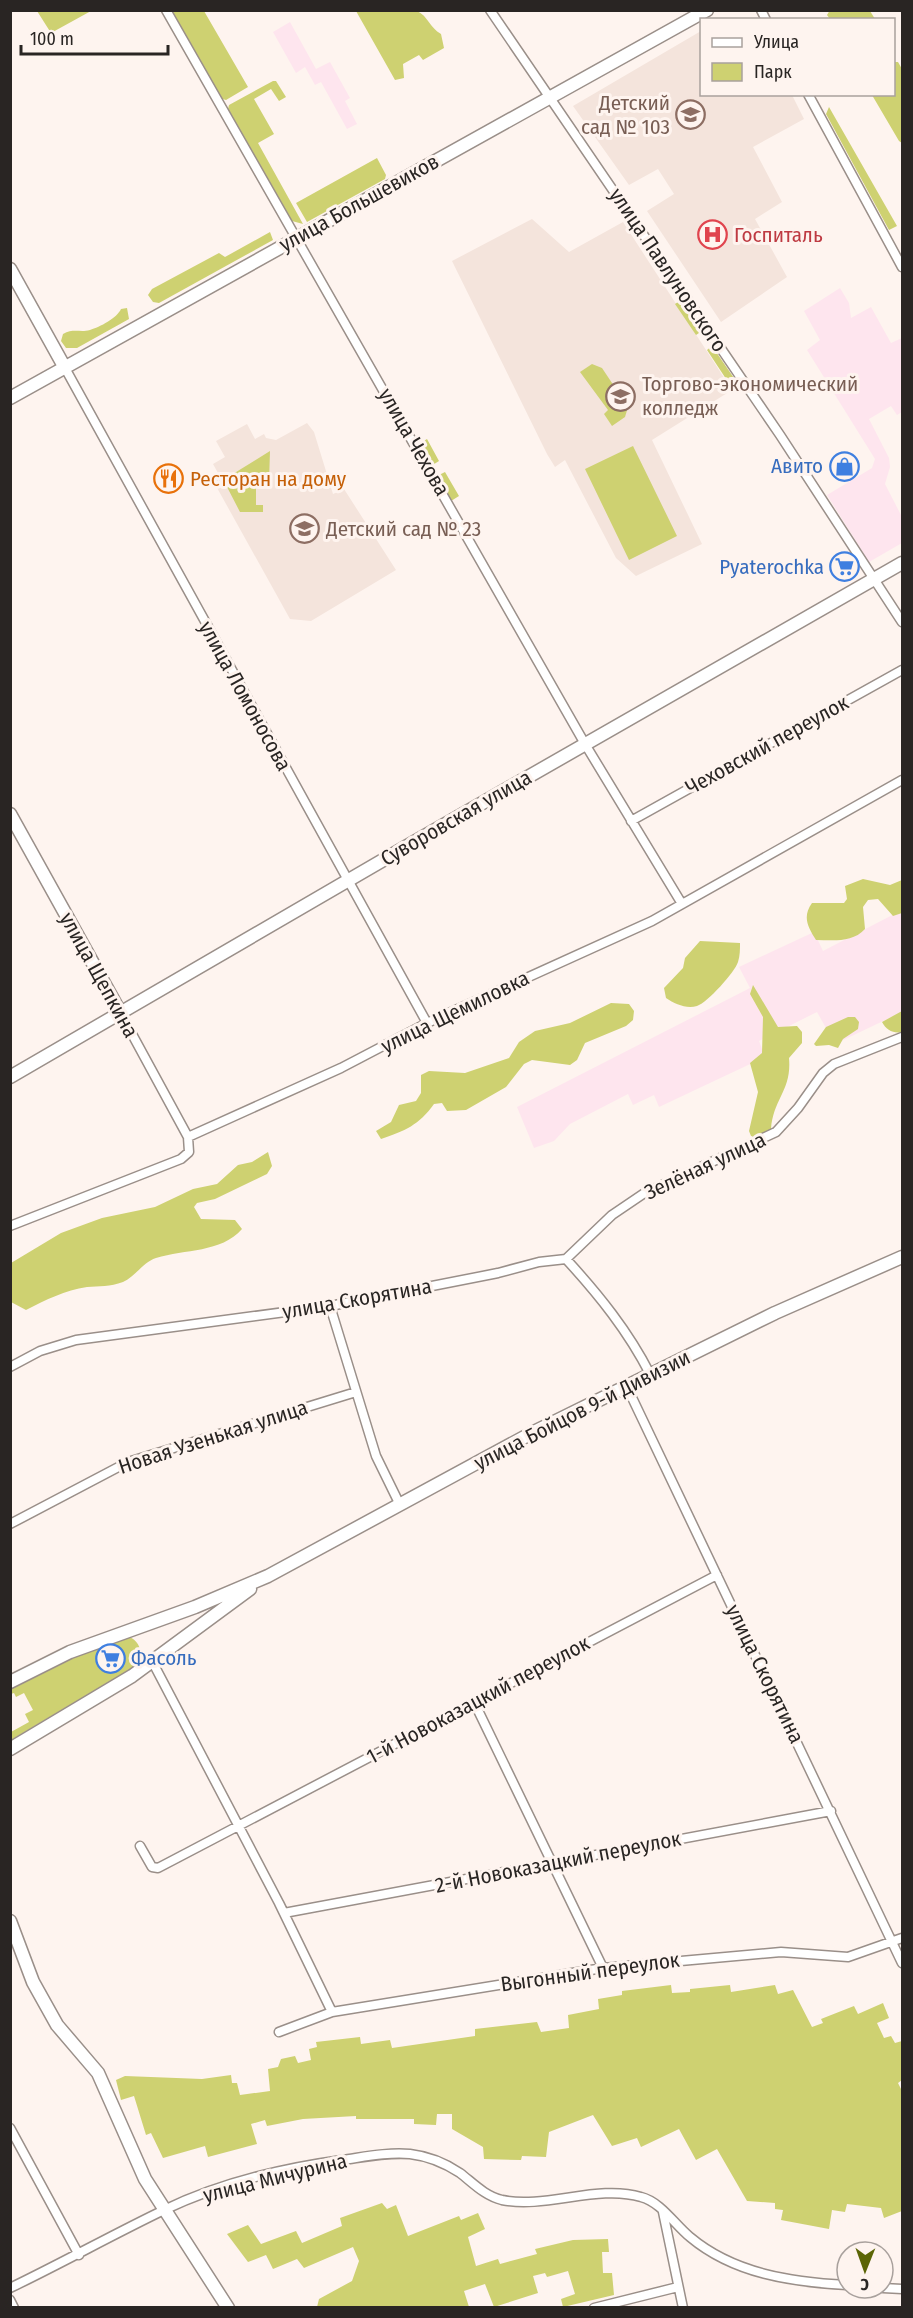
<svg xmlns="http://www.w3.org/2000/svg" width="913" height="2318" font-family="'Fira Sans Condensed',sans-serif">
  <rect width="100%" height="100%" fill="#fef4ef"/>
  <path fill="#fee5ee" d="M290,22L316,69L330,62L350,98L345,101L357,124L347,129L321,82L315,85L305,67L296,73L273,32Z
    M840,288L849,303L851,318L871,307L891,343L902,338V412L897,415L891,406L869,419L889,458L890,467L885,484L902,517V543L869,562L827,495L872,468L875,459L807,350L820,340L804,311Z
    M902,910V1012L835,1044L817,1012L759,1041L765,1057L659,1107L654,1095L633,1105L628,1094L570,1124L554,1141L534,1148L517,1107L750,988L739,967L814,932L823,951Z"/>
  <path fill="#f4e4dc" d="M701,31L702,94L792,95L804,119L753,147L782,202L755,219L787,277L721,322L647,211L674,194L658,169L629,185L573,106Z
    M532,219L569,252L623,222L732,390L652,440L702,544L636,576L616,558L565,460L555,467L547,454L452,261Z
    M307,423L314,432L333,494L344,489L396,570L311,621L290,619L211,477L218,473L213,464L225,457L216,441L247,424L255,439L264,434L266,438L276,440Z"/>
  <path fill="#ced171" d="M830,10L870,11L875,19H830L827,15Z
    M37,11H91L51,33Z
    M170,11H204L248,87L226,100L219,98Z
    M356,11H417C428,16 430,28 441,34L444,48L423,60L419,55L403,64L404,78L395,80Z
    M894,62H898L902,69V143L899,141L872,95L894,94Z
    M273,81H276L286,97L279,101L271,89L254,99L274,134L258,143L303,224L292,221L228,109L229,105Z
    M829,107L897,226L889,230L826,114Z
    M377,158L386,175L385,179L307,222L296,203Z
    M270,232L273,240L159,303L153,302L148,295L152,289L219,253L225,257Z
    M681,300L702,331L696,335L675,304Z
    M127,308L129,319L77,348H66L61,341L63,334C74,328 80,333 90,330C100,327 117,318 121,309Z
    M712,346L738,384L732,388L707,350Z
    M592,364L602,368L628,407L625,417L612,426L604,414L608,410L580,372Z
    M427,439L439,461L431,466L419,444Z
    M633,446L677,536L629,560L585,469Z
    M270,451L269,482L226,481L228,477Z
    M445,472L459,496L451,501L437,476Z
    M226,485L256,486V505H263V512H240Z
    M863,879L890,885L902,880V913L893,916L878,899L868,900L863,907L865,929C852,943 834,940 816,940C808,927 802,917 812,903H844L847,899L845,886Z
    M700,941L740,943C740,949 740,956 738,962C735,972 707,1003 697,1006C686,1009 675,1004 666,998L664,988L683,968L685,958Z
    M753,985L778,1027L797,1026L802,1032V1043L789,1058C792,1090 773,1099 771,1129L757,1138L751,1136L749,1131L758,1092L750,1063L762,1053L763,1017L750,994Z
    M611,1003L629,1004L634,1011L633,1020L626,1026L585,1043L577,1060L570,1065L532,1060L524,1064L506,1087L466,1110L447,1111L442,1103L434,1104C419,1125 405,1131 381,1139L376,1131L391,1122L399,1105L416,1101L421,1093V1075L429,1071L465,1073L509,1058L519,1042L535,1031L570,1023Z
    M902,1011V1032C894,1034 886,1030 882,1022Z
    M848,1017H855L859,1022L858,1029L843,1039L838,1048L829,1045L816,1046L814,1044L826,1027Z
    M268,1152L272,1166L267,1174L215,1199L197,1203L194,1207L201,1219L235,1220L242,1229C221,1253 185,1249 156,1258C143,1262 135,1277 123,1282C110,1287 99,1286 87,1287C65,1290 46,1300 26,1310L11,1302V1263L61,1233L102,1218L155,1207L193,1189L217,1184L238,1165L252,1162Z
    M125,1635C141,1640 145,1654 134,1667L11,1740V1732L29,1722L25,1714L33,1710L24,1693L16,1697L14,1693L11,1694V1687L72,1656Z
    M671,1985L672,1993L690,1992V1989L730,1985L731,1992L775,1985L778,1994L793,1990L812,2027L823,2023L821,2019L854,2006L858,2014L883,2003L889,2018L877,2023L884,2038L891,2036L895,2043L902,2041V2080L898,2083L902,2091V2211L884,2218L881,2208L847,2204L845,2212L832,2210L829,2229L781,2220L783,2210L775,2209V2203L747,2201L717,2149L696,2160L679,2129L641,2147L637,2138L612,2146L593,2115L549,2132L546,2157L522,2156L521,2160L484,2159L483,2147L452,2129V2114H437L436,2125L414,2124V2119H356V2116L303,2119L267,2126L265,2120L251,2124L257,2144L208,2157L205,2146L163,2158L151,2133L146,2135L134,2096L121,2100L116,2080L125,2076L202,2079L231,2075L232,2083H237L240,2095L270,2091L268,2069L278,2067L281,2059L295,2056L298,2063L311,2060L309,2049L317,2047L316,2042L360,2037L361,2044L390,2040L392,2048L475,2036V2029L537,2022L541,2032L569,2028L568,2015L599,2009L598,1999L622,1995V1991Z
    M382,2203L387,2209L396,2205L408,2236L459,2216L461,2220L478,2213L485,2229L468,2237L476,2266L498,2259L500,2264L537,2254L535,2249L573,2240L608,2239L609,2252H602L603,2273H612L614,2295L563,2307L561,2299L575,2294L568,2271L547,2277L545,2273L533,2276L538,2293L494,2307L485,2284L464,2291L469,2307H317L319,2299L352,2281L359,2261L353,2247L304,2268L297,2259L273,2269L266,2255L248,2262L227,2234L248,2225L261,2244L296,2231L302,2243L342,2226L340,2218Z"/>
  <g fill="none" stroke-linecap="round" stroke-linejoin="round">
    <defs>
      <path id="street" d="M166,10L585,744L682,904
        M490,10L780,435L902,622
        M761,10L766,20
        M808,94L902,267
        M65,368L427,1023
        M631,821L902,670
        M188,1137L341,1068L427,1023L652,921L902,780
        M10,1226L181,1159L189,1152L188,1137L120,1012
        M566,1259L612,1215L643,1194L776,1132L798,1108L823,1073L834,1064L902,1037
        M330,1306L376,1456L400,1505
        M10,1367L40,1351L76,1340L330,1306L498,1273L539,1262L566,1259C599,1295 628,1331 650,1374
        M626,1385L902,1963
        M10,1524L128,1462L356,1392
        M152,1661L279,1903L332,2012
        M474,1702L603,1968
        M140,1846L152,1867L158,1868L717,1575
        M284,1913L831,1811
        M279,2032L332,2012L603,1968L781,1952L848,1957L902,1938
        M10,2128L79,2255
        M663,2212L683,2308
        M10,2288C62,2263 112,2235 164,2210C218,2184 283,2168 342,2160C364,2157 387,2152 410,2154C427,2156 445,2163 460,2173C473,2183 485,2196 502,2200C546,2209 598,2184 641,2197C661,2202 675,2225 690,2237C734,2274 792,2282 847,2285
        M883,2288L902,2289
        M10,2300L14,2308
        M594,2308L678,2287"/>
      <path id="secondary" d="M10,269L65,368
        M10,398L707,10
        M10,814L120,1012
        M10,1077L409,845L902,563
        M10,1682L70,1652L195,1607L268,1576L530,1434L775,1313L902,1257
        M10,1749L132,1676L250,1589
        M10,1921L33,1982L57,2025L98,2073L145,2179L228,2308"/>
    </defs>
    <use href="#street" stroke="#9a8f89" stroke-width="11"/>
    <use href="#secondary" stroke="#9a8f89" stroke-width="15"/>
    <use href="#street" stroke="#fff" stroke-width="8"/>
    <use href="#secondary" stroke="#fff" stroke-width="12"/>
  </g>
  <defs>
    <symbol id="school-ring" viewBox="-11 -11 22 22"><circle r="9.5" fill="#fef4ef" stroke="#8d6e63" stroke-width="1.5"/><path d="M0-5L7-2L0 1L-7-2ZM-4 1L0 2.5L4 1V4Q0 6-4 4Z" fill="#8d6e63"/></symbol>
    <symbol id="hospital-ring" viewBox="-11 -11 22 22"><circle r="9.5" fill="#fef4ef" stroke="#e0444e" stroke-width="1.5"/><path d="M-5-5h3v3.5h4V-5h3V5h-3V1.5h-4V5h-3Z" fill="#e0444e"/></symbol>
    <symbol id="university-ring" viewBox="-11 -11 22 22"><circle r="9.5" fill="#fef4ef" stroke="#8d6e63" stroke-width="1.5"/><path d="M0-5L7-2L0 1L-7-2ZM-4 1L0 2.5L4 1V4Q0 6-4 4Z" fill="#8d6e63"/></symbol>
    <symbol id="shop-ring" viewBox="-11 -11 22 22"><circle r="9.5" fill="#fef4ef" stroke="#3f7fe0" stroke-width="1.5"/><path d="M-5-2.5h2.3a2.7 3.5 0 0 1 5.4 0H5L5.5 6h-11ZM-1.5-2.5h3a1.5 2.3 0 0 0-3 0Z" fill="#3f7fe0"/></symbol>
    <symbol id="restaurant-ring" viewBox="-11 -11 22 22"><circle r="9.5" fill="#fef4ef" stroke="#e8710a" stroke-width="1.5"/><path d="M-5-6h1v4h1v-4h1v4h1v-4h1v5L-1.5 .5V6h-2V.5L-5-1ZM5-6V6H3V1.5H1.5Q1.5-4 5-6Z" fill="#e8710a"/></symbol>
    <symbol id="supermarket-ring" viewBox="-11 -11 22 22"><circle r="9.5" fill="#fef4ef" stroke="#3f7fe0" stroke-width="1.5"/><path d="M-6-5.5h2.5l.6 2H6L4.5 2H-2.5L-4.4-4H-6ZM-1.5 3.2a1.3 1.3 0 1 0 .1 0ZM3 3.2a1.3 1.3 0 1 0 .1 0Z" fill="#3f7fe0"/></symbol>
  </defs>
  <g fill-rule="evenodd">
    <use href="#school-ring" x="674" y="98" width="33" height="33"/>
    <use href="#hospital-ring" x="696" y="218" width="33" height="33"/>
    <use href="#university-ring" x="604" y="380" width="33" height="33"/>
    <use href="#shop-ring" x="828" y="450" width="33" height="33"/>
    <use href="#restaurant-ring" x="152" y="462" width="33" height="33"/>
    <use href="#school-ring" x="288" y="512" width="33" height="33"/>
    <use href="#supermarket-ring" x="828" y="550" width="33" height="33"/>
    <use href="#supermarket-ring" x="94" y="1642" width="33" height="33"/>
  </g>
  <g text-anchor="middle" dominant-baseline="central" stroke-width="6" stroke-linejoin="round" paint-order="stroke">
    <g font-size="21" fill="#785e54" stroke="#fef4ef" text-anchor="start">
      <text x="670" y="103" text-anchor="end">Детский<tspan x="670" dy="24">сад № 103</tspan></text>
      <text x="642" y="384">Торгово-экономический<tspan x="642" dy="24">колледж</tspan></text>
      <text x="326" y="529">Детский сад № 23</text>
    </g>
    <g font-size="21" fill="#292523" stroke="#fef4ef">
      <text transform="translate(359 203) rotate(-29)">улица Большевиков</text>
      <text transform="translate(668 270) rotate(56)">улица Павлуновского</text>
      <text transform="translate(414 442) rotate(60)">улица Чехова</text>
      <text transform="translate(245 696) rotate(61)">улица Ломоносова</text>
      <text transform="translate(767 745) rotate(-29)">Чеховский переулок</text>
      <text transform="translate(456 818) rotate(-30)">Суворовская улица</text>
      <text transform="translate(99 975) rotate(61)">улица Щепкина</text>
      <text transform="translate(455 1012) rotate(-26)">улица Щемиловка</text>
      <text transform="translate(705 1166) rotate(-25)">Зелёная улица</text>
      <text transform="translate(357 1299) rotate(-10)">улица Скорятина</text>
      <text transform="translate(582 1410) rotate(-27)">улица Бойцов 9-й Дивизии</text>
      <text transform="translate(213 1437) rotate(-18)">Новая Узенькая улица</text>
      <text transform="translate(765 1674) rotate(64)">улица Скорятина</text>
      <text transform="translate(478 1700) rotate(-28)">1-й Новоказацкий переулок</text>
      <text transform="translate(558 1862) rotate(-11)">2-й Новоказацкий переулок</text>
      <text transform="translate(590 1972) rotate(-8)">Выгонный переулок</text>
      <text transform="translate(275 2178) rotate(-14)">улица Мичурина</text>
    </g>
    <g font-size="21" fill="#be3a42" stroke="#fef4ef" text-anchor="start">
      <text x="734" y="235">Госпиталь</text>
    </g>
    <g font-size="21" fill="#366cbe" stroke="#fef4ef" text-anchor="end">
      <text x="823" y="466">Авито</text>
      <text x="824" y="567">Pyaterochka</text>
      <text x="131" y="1658" text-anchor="start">Фасоль</text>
    </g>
    <g font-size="21" fill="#c56008" stroke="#fef4ef" text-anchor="start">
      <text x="190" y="479">Ресторан на дому</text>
    </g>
  </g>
  <rect width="913" height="2318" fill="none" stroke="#292523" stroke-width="24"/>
  <rect x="700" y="18" width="195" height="78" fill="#fef4ef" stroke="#a9a19d" stroke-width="1.5"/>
  <rect x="712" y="38" width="30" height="9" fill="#ffffff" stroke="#a9a19d" stroke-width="1.5"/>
  <text x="754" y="48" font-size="18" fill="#292523">Улица</text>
  <rect x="712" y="63" width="30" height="18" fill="#ced171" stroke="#a9a19d" stroke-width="1.5"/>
  <text x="754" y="78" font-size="18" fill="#292523">Парк</text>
  <g transform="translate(865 2270) rotate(181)"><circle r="28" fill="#fef4ef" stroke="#a9a19d" stroke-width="1.5"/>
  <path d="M0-4.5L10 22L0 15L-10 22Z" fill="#5b6506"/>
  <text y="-9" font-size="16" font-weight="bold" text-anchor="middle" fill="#292523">С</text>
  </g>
  <path d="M21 45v9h147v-9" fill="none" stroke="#292523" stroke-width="3"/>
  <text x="30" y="45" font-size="18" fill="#292523" stroke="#fef4ef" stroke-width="4.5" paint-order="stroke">100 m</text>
</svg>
